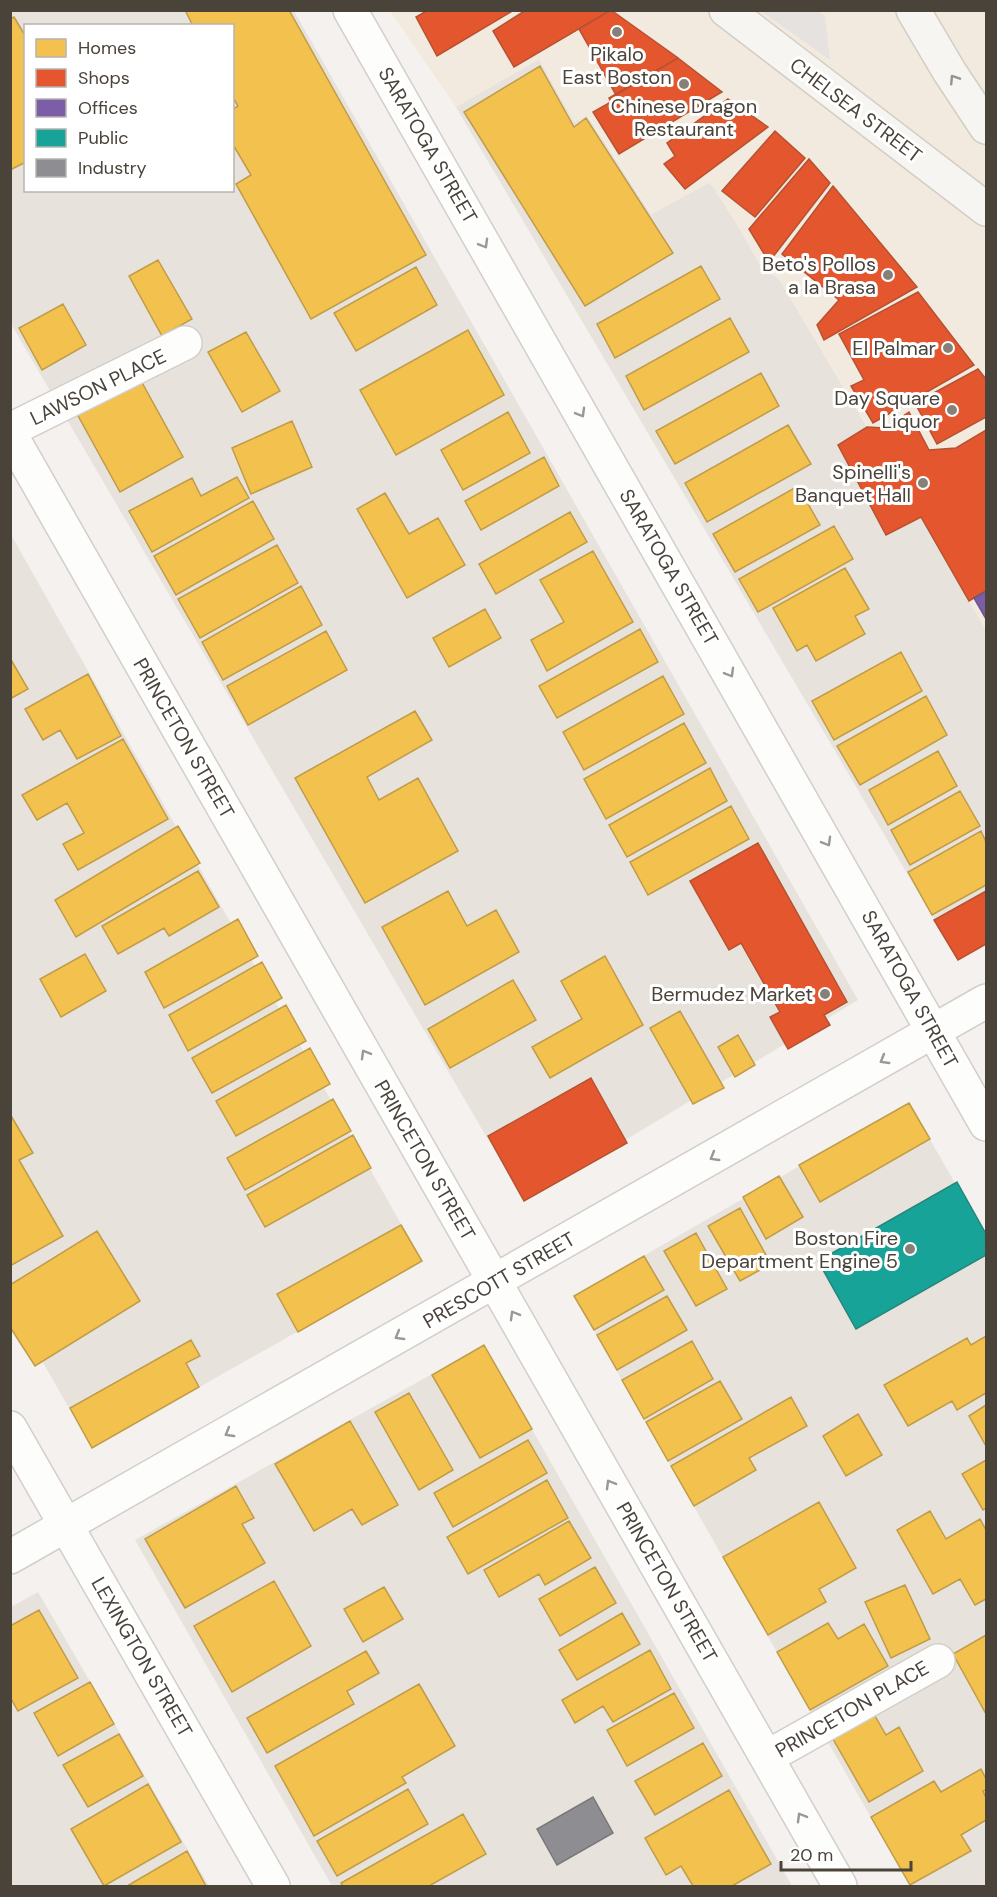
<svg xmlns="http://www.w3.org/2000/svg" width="997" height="1897" font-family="'DM Sans',sans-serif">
  <rect width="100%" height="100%" fill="#f4f1ee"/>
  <path fill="#e7e3dc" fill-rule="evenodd" d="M10,11H294L858,1000L524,1201L11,324ZM26,26H232V190H26Z
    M539,59L574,121L587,115L651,214L710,182L736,223L762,268L779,279L867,427L838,445L886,534L921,517L986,630V943L958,960L456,107Z
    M10,533L422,1261L92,1448L11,1307Z
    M909,1103L986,1237V1886H910L574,1296Z
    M484,1345L792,1886H332L135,1540Z
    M38,1592L209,1886H11V1607Z"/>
  <path fill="#f2eadf" d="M390,11H986V630L921,517L886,535L838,445L867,426L779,279L762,268L736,223L710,182L652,214L588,115L574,122L539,59L456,107Z"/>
  <path fill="#e6e2df" d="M761,11H818L825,16L830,60Z"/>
  <path fill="#f2c14e" stroke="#c09b48" stroke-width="1.5" d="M185,10H289L426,255L311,319L236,184L251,175L232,143V110L238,106L232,96V26H193Z
    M14,17L26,37V162L10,170V19Z
    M540,66L574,127L586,118L673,253L585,306L464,112Z
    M158,260L192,319L162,336L129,276Z
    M701,266L720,299L615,358L597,324Z
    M416,267L437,305L356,351L334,313Z
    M63,304L86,345L42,370L19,328Z
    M730,318L749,352L644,410L626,376Z
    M468,330L504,395L396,455L360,390Z
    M246,332L280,391L242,412L208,352Z
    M134,368L183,457L120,492L71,403Z
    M761,373L779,406L675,464L656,431Z
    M508,412L530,453L463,490L441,450Z
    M292,421L312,467L251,494L232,448Z
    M788,425L811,464L707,522L685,483Z
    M544,457L559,486L481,530L465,501Z
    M237,477L249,498L152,552L129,511L192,478L201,496Z
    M798,486L820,525L735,572L713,534Z
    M385,493L409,534L438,518L465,565L407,598L357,509Z
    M253,501L274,539L176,595L154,556Z
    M570,512L587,542L496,594L479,564Z
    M834,526L853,559L758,612L739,579Z
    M277,545L298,583L200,638L178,599Z
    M593,551L633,622L547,671L531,640L564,622L540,580Z
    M845,568L869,609L855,616L865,634L816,661L807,645L797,651L773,608Z
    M301,586L322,625L223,680L202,642Z
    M485,609L501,638L449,667L433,638Z
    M640,629L658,662L557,718L539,686Z
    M326,631L347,670L248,725L227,686Z
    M901,652L922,691L834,740L812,701Z
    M10,658L28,689L10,699Z
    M88,674L121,736L77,759L60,730L43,740L25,709Z
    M663,676L684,714L584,770L563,732Z
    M926,696L947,735L860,785L837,746Z
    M415,711L432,740L367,777L379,800L418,778L458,851L365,903L295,778Z
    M684,723L706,763L606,819L584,779Z
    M123,739L168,819L78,870L63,844L84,833L67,803L37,820L22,795Z
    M938,751L957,786L888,825L869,790Z
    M710,768L727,801L627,857L609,825Z
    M960,791L980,826L910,865L891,830Z
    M731,806L749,839L648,895L630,862Z
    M178,826L200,863L76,937L55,900Z
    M981,831L986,842V885L932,915L908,872Z
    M198,871L219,907L169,936L164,928L118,954L102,926Z
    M448,891L467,926L496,910L519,952L425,1005L382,927Z
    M238,919L258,956L164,1008L145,972Z
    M85,954L106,991L61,1017L40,979Z
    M605,956L643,1025L550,1078L532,1047L582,1019L561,981Z
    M262,962L282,998L188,1051L169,1015Z
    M513,980L536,1020L450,1068L428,1029Z
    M286,1005L306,1041L212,1093L192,1058Z
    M680,1011L724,1088L693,1104L650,1028Z
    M738,1035L755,1065L735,1077L718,1047Z
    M310,1048L330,1084L236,1136L216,1101Z
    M333,1099L351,1131L245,1190L227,1158Z
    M909,1103L930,1139L820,1202L799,1165Z
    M10,1114L33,1153L19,1160L63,1236L10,1266Z
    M353,1135L371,1168L265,1227L247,1195Z
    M779,1176L803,1217L766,1239L743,1197Z
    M740,1208L771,1264L740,1281L708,1226Z
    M401,1225L422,1261L298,1332L277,1294Z
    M97,1231L140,1301L35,1366L10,1327V1285Z
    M696,1233L727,1289L696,1306L664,1251Z
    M644,1256L664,1290L594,1330L574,1296Z
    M667,1296L687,1330L617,1370L597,1335Z
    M986,1336V1393L957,1410L952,1401L908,1426L884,1385L967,1338L971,1345Z
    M191,1340L200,1356L186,1363L199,1387L92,1448L70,1408Z
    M692,1341L713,1379L644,1419L622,1380Z
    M484,1345L532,1429L480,1458L432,1375Z
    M720,1381L742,1419L668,1461L646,1422Z
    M409,1393L453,1470L419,1490L375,1412Z
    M791,1397L807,1426L749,1458L756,1470L694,1506L671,1466Z
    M986,1405V1446L969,1416Z
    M858,1414L882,1455L846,1476L823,1436Z
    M350,1421L398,1505L362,1525L352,1509L314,1531L275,1464Z
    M528,1440L547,1473L453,1527L434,1493Z
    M986,1460V1508L983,1510L962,1474Z
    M547,1480L568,1518L468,1574L447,1537Z
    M236,1486L254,1518L242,1524L265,1563L185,1608L145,1539Z
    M819,1502L856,1568L819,1589L826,1602L768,1635L723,1557Z
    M930,1511L946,1539L980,1519L986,1530V1599L975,1605L960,1579L933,1594L897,1530Z
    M569,1521L591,1558L545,1585L539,1574L499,1597L484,1570Z
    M595,1567L616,1603L560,1636L539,1599Z
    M274,1581L311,1646L232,1692L194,1626Z
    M905,1585L930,1639L891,1658L865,1602Z
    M384,1587L403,1619L363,1642L344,1609Z
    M39,1610L78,1678L18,1711L10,1697V1626Z
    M622,1613L640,1644L577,1680L559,1650Z
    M828,1623L838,1639L864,1624L888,1666L810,1710L777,1652Z
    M986,1635V1714L953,1654Z
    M650,1650L671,1689L613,1722L603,1706L575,1723L562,1700Z
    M366,1651L379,1673L347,1691L354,1704L267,1753L247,1718Z
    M90,1682L114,1724L58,1756L34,1713Z
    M419,1684L455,1746L402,1777L406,1783L314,1836L275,1766Z
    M674,1693L694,1728L627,1766L607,1730Z
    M871,1709L886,1735L899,1727L923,1771L869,1802L829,1732Z
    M119,1734L143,1776L88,1807L63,1765Z
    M703,1743L722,1776L655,1815L635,1781Z
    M981,1769L986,1779V1790L983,1791L986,1798V1820L961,1835L971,1851L910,1885L871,1817L934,1781L941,1792Z
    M148,1784L181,1842L104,1886L71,1829Z
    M408,1789L428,1824L337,1876L317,1841Z
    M729,1790L771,1864L732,1886H693L681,1866L666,1875L645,1838Z
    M463,1814L486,1854L429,1886H343L341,1883Z
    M187,1851L206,1886H127Z"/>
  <path fill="#e4572e" stroke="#b65131" stroke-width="1.5" d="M428,10H514L437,56L416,17Z
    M526,10H611L514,67L493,31Z
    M611,10L678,58L616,95L579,29Z
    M678,58L722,92L619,154L593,112L611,102L609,98Z
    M728,99L768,127L685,189L664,164L675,156L667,143Z
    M775,131L805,158L755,217L722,191Z
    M809,159L830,183L769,262L749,229Z
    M833,186L917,287L824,340L817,325L839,300L782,254Z
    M918,292L974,365L873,423L851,386L864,380L839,334Z
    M978,369L986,379V417L937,444L915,403Z
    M909,412L929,450L956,448L986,430V591L969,601L921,517L886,535L838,445L867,427L885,428Z
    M758,843L847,1002L824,1015L830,1025L788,1049L770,1017L780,1012L741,943L729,950L690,881Z
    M986,891V944L958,960L934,920Z
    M591,1078L627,1143L524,1201L488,1136Z"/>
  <path fill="#7b5ea7" stroke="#6c5686" stroke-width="1.5" d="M986,591V619L974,598Z"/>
  <path fill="#17a398" stroke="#26867c" stroke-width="1.5" d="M957,1182L986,1234V1255L856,1329L818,1261Z"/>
  <path fill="#8d8d92" stroke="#797777" stroke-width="1.5" d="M593,1797L613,1833L557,1865L537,1829Z"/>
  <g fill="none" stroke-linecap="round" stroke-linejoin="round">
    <defs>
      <path id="minor" d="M350,10L986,1124
        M10,430L185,343
        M10,434L840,1886
        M10,1428L273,1886
        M10,1557L986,1001
        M767,1757L938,1661"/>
      <path id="secondary" d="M726,10L986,209
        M913,10L949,71L986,127"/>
    </defs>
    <use href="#minor" stroke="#d2cfcb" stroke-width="36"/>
    <use href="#secondary" stroke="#d2cec5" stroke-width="36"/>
    <use href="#minor" stroke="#fdfdfc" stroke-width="33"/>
    <use href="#secondary" stroke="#f7f5f1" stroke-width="33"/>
  </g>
  <defs><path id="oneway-chevron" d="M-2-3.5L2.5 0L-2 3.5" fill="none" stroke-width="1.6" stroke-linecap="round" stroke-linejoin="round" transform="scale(1.5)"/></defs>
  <use stroke="#98938c" href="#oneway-chevron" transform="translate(954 79) rotate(-123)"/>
  <g stroke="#9b9791">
    <use href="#oneway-chevron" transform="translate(484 244) rotate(60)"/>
    <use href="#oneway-chevron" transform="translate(581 413) rotate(60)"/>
    <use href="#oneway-chevron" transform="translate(730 673) rotate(60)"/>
    <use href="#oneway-chevron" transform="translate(827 842) rotate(60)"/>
    <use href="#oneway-chevron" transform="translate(365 1054) rotate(-120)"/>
    <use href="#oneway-chevron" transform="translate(884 1060) rotate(150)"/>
    <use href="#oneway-chevron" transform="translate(714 1157) rotate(150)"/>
    <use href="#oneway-chevron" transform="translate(514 1315) rotate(-120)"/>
    <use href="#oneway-chevron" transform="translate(399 1336) rotate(150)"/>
    <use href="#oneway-chevron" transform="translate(229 1433) rotate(150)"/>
    <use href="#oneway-chevron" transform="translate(610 1484) rotate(-120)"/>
    <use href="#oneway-chevron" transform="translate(801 1817) rotate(-120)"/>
  </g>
  <g fill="#868078" stroke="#fff" stroke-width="2">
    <circle cx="617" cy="32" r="6"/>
    <circle cx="684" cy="84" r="6"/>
    <circle cx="888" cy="275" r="6"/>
    <circle cx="948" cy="348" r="6"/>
    <circle cx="952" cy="410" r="6"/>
    <circle cx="923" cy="483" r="6"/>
    <circle cx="825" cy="994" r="6"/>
    <circle cx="910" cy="1249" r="6"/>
  </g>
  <g text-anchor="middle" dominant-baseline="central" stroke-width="6" stroke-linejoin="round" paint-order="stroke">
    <g font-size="20" fill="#4a4339" stroke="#fff" text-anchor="end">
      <text x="617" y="54" text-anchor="middle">Pikalo<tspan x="617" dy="23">East Boston</tspan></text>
      <text x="684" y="106" text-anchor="middle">Chinese Dragon<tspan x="684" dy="23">Restaurant</tspan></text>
      <text x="876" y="264">Beto's Pollos<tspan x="876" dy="23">a la Brasa</tspan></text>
      <text x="936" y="348">El Palmar</text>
      <text x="940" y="398">Day Square<tspan x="940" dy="23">Liquor</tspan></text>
      <text x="911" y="472">Spinelli's<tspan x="911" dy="23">Banquet Hall</tspan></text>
      <text x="813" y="994">Bermudez Market</text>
      <text x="898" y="1238">Boston Fire<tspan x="898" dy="23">Department Engine 5</tspan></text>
    </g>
    <g font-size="20" fill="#4a4339" stroke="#fff">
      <text transform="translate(856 110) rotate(37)">CHELSEA STREET</text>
      <text transform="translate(428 145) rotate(60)">SARATOGA STREET</text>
      <text transform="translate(98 387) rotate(-26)">LAWSON PLACE</text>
      <text transform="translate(669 567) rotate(60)">SARATOGA STREET</text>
      <text transform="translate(184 738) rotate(60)">PRINCETON STREET</text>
      <text transform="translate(910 989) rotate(61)">SARATOGA STREET</text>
      <text transform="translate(425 1160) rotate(60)">PRINCETON STREET</text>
      <text transform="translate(499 1280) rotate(-30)">PRESCOTT STREET</text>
      <text transform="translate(667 1582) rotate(60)">PRINCETON STREET</text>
      <text transform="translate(142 1657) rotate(60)">LEXINGTON STREET</text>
      <text transform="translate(852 1709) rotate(-30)">PRINCETON PLACE</text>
    </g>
  </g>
  <rect width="997" height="1897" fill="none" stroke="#4a4339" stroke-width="24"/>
  <rect x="24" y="24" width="210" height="168" fill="#ffffff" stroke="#b7b4b0" stroke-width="1.5"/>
  <rect x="36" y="39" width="30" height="18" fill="#f2c14e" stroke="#b7b4b0" stroke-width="1.5"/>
  <text x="78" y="54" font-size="18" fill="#4a4339">Homes</text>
  <rect x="36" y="69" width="30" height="18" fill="#e4572e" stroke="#b7b4b0" stroke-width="1.5"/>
  <text x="78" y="84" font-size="18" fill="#4a4339">Shops</text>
  <rect x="36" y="99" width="30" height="18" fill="#7b5ea7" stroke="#b7b4b0" stroke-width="1.5"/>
  <text x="78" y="114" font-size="18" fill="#4a4339">Offices</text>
  <rect x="36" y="129" width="30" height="18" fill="#17a398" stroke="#b7b4b0" stroke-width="1.5"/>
  <text x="78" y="144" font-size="18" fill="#4a4339">Public</text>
  <rect x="36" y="159" width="30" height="18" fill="#8d8d92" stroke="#b7b4b0" stroke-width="1.5"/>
  <text x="78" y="174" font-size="18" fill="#4a4339">Industry</text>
  <path d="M781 1861v9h130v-9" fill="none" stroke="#4a4339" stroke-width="3"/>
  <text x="790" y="1861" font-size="18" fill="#4a4339" stroke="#ffffff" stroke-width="4.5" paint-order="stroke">20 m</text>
</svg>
